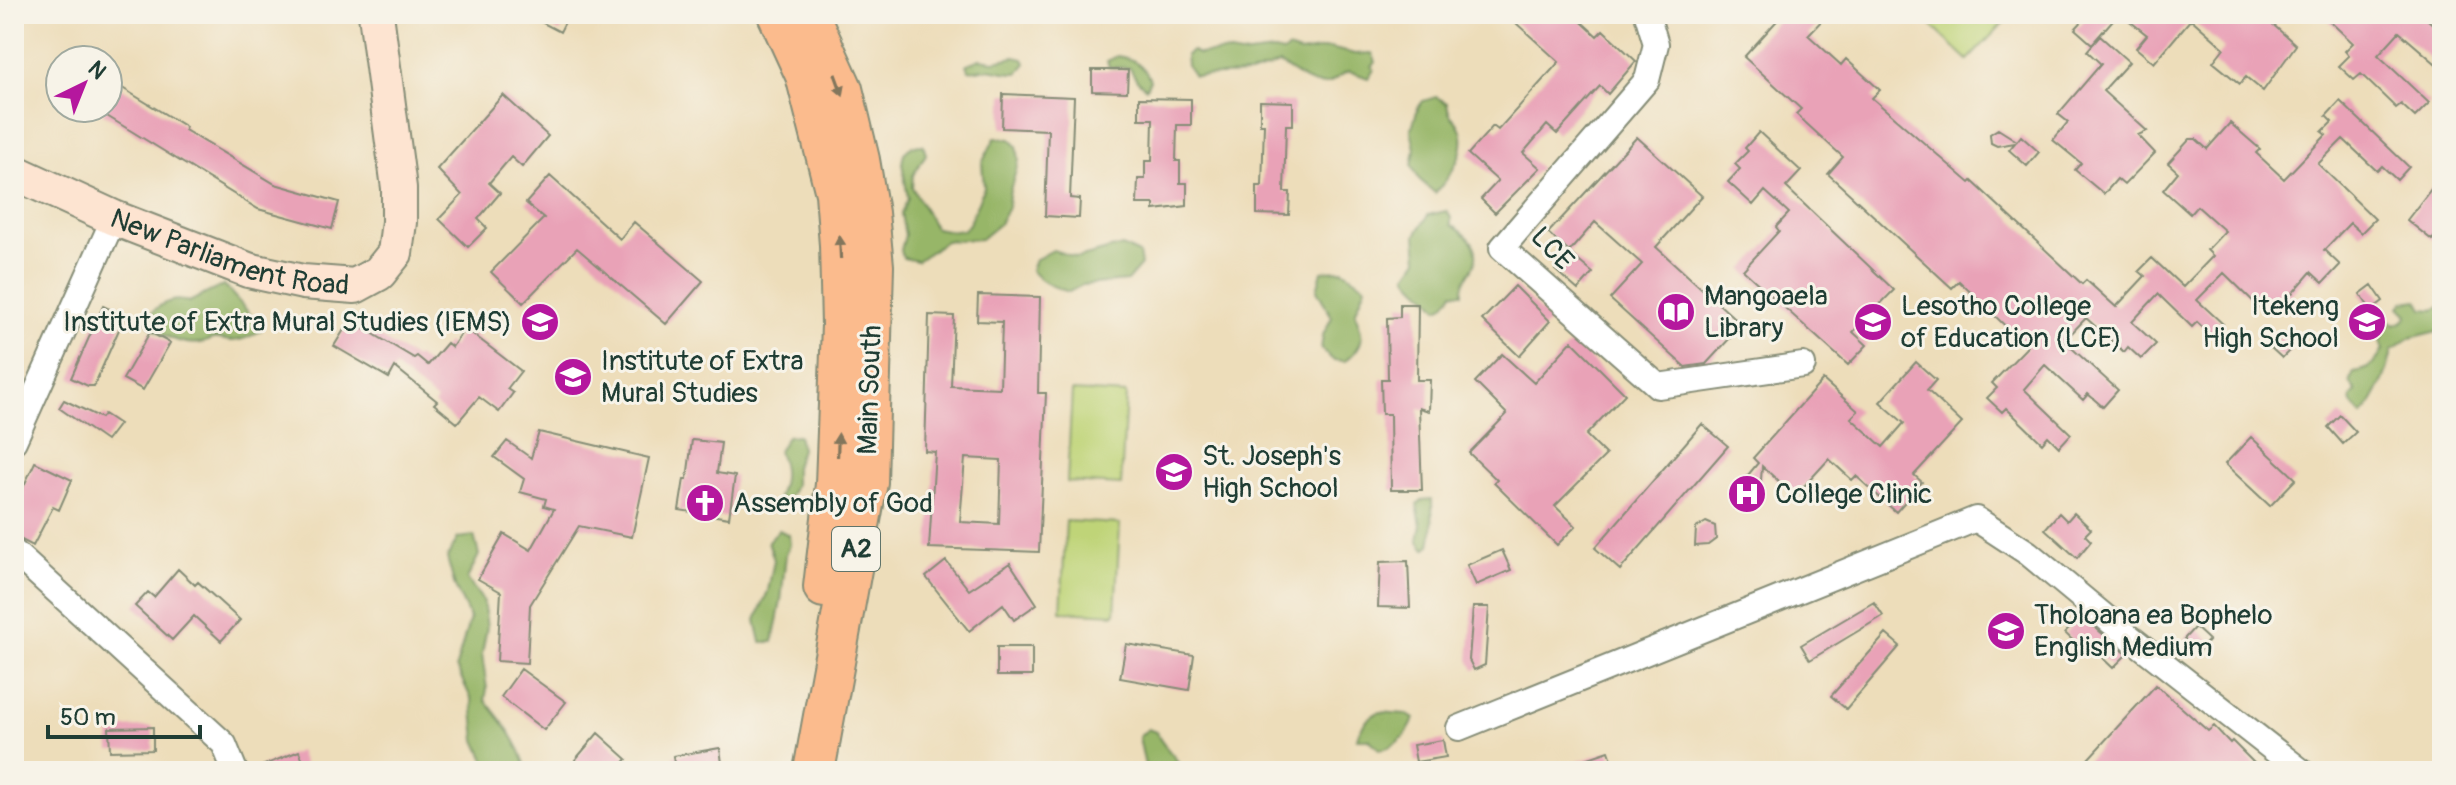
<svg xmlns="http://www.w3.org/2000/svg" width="2456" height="785" font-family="Pangolin,sans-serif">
  <rect width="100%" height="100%" fill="#f7f3e8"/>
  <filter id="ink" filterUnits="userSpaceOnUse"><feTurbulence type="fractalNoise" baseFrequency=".0125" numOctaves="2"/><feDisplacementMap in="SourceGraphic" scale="16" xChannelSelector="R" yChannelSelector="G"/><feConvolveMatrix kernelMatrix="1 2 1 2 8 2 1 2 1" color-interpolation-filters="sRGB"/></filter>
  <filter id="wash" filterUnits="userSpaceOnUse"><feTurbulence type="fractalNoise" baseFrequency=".006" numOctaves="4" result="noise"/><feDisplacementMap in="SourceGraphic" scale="32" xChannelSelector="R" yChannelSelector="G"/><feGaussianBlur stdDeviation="1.8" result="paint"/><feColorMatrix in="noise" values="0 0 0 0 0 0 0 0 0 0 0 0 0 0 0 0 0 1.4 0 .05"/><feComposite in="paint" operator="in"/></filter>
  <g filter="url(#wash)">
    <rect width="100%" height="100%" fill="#edddba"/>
    <path fill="#bfd478" stroke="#6f8856" stroke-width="2" d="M1919,14H2012L1968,60Z
      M1072,391L1126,394L1121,485L1067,482Z
      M1066,521L1120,524L1115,614L1061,611Z"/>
    <path fill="#97b668" stroke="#5b7a4e" stroke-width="2" d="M1329,48L1355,54L1372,53L1376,62L1372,67L1374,70L1368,78L1349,71C1341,74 1334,82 1326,84C1310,88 1293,71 1279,64L1250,74L1194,76L1187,66L1186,55L1192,51L1198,54L1224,52L1240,55L1274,51L1283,53L1288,49L1300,53Z
      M1117,56C1134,59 1143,63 1150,80L1146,88L1137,80L1130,68L1109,67L1107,61Z
      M1015,57L1024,59L1026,63L1018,73C1006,74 994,68 982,69C978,70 973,71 969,70L967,64L980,59L994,61Z
      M1436,97L1447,103C1450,120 1451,113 1458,124C1472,148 1449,178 1435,193L1419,179L1412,166L1415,149L1411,130L1418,108L1423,101Z
      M995,138L1010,139L1017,146L1019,160L1009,194L1008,207L999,224L981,239L945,241L917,261L903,258L901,250L905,235L901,214L908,198L902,163L904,153L912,146L923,145L926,154L913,175L912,187L935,228L953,231L963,230L969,224L984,187L982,163Z
      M1447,211L1451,218V225C1464,232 1481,244 1475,262C1471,275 1462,278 1463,293L1454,292L1444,305L1438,308C1429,295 1416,289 1407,275L1418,259L1416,235L1428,215Z
      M1122,246L1139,254L1141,265L1127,281L1082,285L1069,292C1054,287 1041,283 1031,270L1035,260L1053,250L1078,258Z
      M1343,270L1366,286L1355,313C1364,337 1366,345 1345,361L1333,360L1321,349L1323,335L1332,317L1317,290L1322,271Z
      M224,285L250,314L261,330C252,336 243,341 232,341C226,341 218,338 213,339C208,340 205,343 201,343C181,346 156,334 144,319C158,306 169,296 189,302Z
      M2418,300L2423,309L2434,310L2442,306V330L2410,338L2392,350C2388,372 2377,399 2362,415L2352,404L2351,397L2356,392L2350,382L2354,372C2370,370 2376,363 2383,350L2380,342L2383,335L2384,323L2390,321L2395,325L2404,321L2408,315L2400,307L2404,302Z
      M798,435L801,449L795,467V485L791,494L782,501L778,497C785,479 785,469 778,451L787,436Z
      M1432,499C1432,515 1434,530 1430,545L1425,549L1418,540L1421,525L1417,505L1422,500Z
      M779,530L789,535L790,545L786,554L781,601L773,642H761L756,620L768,591L774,560L768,541Z
      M474,536L479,555L467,579L483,601L487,627L482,654L487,689L485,700C503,722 520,743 527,771H490L476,740L472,700L456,667L470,618L455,587L447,558L458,538Z
      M1379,712L1406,714L1414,719C1409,734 1394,749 1379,749L1369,739H1357C1360,726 1367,718 1379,712Z
      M1148,729L1156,732C1163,748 1176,755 1184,771H1146L1139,737Z"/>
    <g id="blocks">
      <path fill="#e9a2b7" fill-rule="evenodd" d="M526,14H569L560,32Z
        M1506,14H1573L1597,36L1603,30L1636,61L1608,94L1600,86L1557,134L1547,125L1523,153L1540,168L1495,213L1481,199L1498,181L1468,154L1493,126L1498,130L1559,62Z
        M1783,14H1828L1808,35L1841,65L1846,59L1880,90L1872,98L1970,183L1972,181L2082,284L2086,280L2116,307L2145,276L2139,271L2152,258L2183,287L2213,256L2207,250L2225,231L2197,206L2190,214L2163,190L2178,172L2168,163L2190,139H2196L2207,149L2230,123L2260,149L2256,153L2284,179L2326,135L2322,132L2332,122L2326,116L2340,101L2409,167L2397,180L2382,166L2377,171L2343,139L2318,164L2375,219L2361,233L2350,223L2324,250L2340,265L2323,283L2311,272L2275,313L2264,302L2259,307L2224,273L2197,300L2223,324L2212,336L2197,322L2192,327L2158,294L2132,322L2156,344L2141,359L2128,347L2124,352L2086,318L2064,341L2118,390L2103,407L2088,394L2083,400L2045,365L2024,389L2071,434L2059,447L2048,436L2042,443L2006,408L2002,412L1987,398L1997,388L1992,383L2027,347L1959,281L1952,288L1828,174L1843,157L1796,114L1801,109L1744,57Z
        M2089,14H2118L2092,44L2075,29Z
        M2121,14H2261L2296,45L2263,91L2246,77L2240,84L2213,62L2224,48L2191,19L2154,63L2136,48L2147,35Z
        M2322,14H2421L2442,32V69L2399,32L2378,55L2429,103L2415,117L2401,104L2396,108L2361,74L2354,80L2339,66L2349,56L2345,51L2353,43Z
        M2100,36L2129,62L2103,91L2147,131L2138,135L2155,153L2124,185L2117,179L2104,194L2075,170L2081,163L2053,140L2068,122L2058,114L2101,64L2087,51Z
        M1092,70H1128L1127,92L1092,91Z
        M119,86L186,127L185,130L275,184L339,202L332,229L258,209L102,113L108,108V103Z
        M1003,94L1074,97L1070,198L1080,199L1079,218L1045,216L1048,130L1002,128Z
        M503,95L548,136L522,167L511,157L489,183L500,193L478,219L487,228L468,247L439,219L462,195L437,169Z
        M1139,98L1191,99V125H1177L1176,161H1180V183H1187V206L1154,210V204H1137L1138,179H1145V161H1152L1153,119H1139Z
        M1260,101L1293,102V125H1286L1284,192H1290L1289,215L1257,214V186H1262L1264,124H1260Z
        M1998,129L2017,141L2021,136L2039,152L2027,166L2009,150L2015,143L1997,146L1991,143L1990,134Z
        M1759,132L1801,171L1786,187L1894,290L1853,332L1867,345L1848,365L1743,270L1779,231L1776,227L1789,213L1765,191L1753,205L1728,182L1740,169L1735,164L1748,151L1745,148Z
        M1637,137L1702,196L1656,247L1742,325L1706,364L1685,367L1610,299L1642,264L1595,222L1569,252L1548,233Z
        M2442,175V228L2432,240L2407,220Z
        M550,176L620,239L634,222L703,281L666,324L577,248L523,303L491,272L544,218L526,203Z
        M1569,253L1593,273L1578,290L1555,270Z
        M2372,285L2383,301L2371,310L2360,294Z
        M1515,286L1550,321L1519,356L1482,320Z
        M978,295L1040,297L1038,393H1046L1039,552L929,548L935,452L925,451L929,315L954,316L951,386L1000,388L1002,322L977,321ZM965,458L1001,460L999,524L960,522Z
        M1400,304H1418L1417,380H1430L1429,411L1419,408L1422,490H1391L1390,414H1382L1381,379H1388L1387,318L1400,317Z
        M103,306L125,316L94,386H88L71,378Z
        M350,320L414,358L417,356L428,365L447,343L452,347L465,328L521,371L507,389L513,393L499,412L479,397L457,423L434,404L437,401L395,367L389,378L334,346Z
        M150,332L170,343L143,390L123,379Z
        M2284,334L2295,345L2282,358L2271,348Z
        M1572,341L1625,394L1586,435L1606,455L1555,506L1576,526L1557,545L1494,483L1497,480L1469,453L1507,414L1475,382L1502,354L1534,383Z
        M1916,362L1936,380L1927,390L1962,423L1914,475L1922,482L1896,512L1856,476L1852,480L1829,459L1795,496L1762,466L1760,494L1748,508L1734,509L1733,493L1758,463L1753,458L1823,380L1858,411L1851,418L1883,447L1904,423L1880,402Z
        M64,400L101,418L104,414L119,424L106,441L59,408Z
        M2340,415L2356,432L2343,444L2328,427Z
        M1702,424L1728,446L1620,570L1595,548Z
        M539,432L649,458L632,537L579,526L530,605L527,663L497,661L501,592L478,579L504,534L531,550L554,509L544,506L546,499L520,492L524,479L494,457L507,441L531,458Z
        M2251,437L2296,479L2270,506L2225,464Z
        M692,440L721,443L717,473L735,476L729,518L679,510L684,479H687Z
        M35,462L72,480L59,510L53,507L33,546L14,536V507Z
        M2059,513L2067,521L2074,513L2091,529L2085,535L2091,541L2077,558L2045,529Z
        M1706,522L1715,526L1716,539L1708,545L1695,546L1696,528Z
        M1502,550L1511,570L1476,585L1467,565Z
        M946,561L969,590L1010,563L1037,604L1014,620L1003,604L969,631L926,577Z
        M1408,561L1410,608L1378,607L1380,562Z
        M178,569L195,585L198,582L240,620L221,641L194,616L172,640L135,606L148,592L154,597Z
        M1874,602L1883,616L1810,660L1801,645Z
        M1473,607H1489L1485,665L1474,670L1469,660Z
        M2081,616L2127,654L2113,668L2092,648L2087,654L2065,633Z
        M2195,627L2209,640L2198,652L2184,639Z
        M1886,634L1900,646L1846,709L1831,696Z
        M1126,644L1194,655L1189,690L1120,678Z
        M997,647H1032V676H997Z
        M521,669L566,702L544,730L501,697Z
        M2156,685L2208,731L2214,726L2230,743L2232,741L2262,771H2077Z
        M153,727V750L110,751L109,728Z
        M598,733L627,759L617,771H588L575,760Z
        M1443,740L1446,757L1416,762L1413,745Z
        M720,748L723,771H675L673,756Z
        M299,751L307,771H252V770Z
        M1609,751L1616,771H1560L1559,768Z"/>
    </g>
  </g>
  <g filter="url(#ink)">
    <use href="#blocks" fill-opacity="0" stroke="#868d77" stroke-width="2"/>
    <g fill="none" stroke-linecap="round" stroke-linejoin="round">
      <defs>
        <path id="minor" d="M1647,14L1656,44L1647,80L1502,248L1658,386L1803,365
          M14,441L114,218
          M14,552L224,744L235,771
          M1459,728L1976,519L2028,553L2122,631L2301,771"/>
        <g id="secondary">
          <path id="s1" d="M14,172L114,218L248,270L303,282L355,286L379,273L395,253L399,222V188L376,14"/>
        </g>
        <path id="trunk" d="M778,14L806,75L836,193L840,245L842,325L836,484L824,587
          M808,14L842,89L859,160L868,213L873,266L867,482L814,771"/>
      </defs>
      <use href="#minor" stroke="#868d77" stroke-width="28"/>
      <use href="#secondary" stroke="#868d77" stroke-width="38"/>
      <use href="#trunk" stroke="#868d77" stroke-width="44"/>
      <use href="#minor" stroke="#fff" stroke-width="24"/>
      <use href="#secondary" stroke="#fde4d1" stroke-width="34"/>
      <use href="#trunk" stroke="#fbbb8d" stroke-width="40"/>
    </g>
    <defs><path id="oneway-solid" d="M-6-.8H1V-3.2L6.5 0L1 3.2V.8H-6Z" transform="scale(2)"/></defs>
    <g fill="#82765c">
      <use href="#oneway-solid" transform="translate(839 85) rotate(70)"/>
      <use href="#oneway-solid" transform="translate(840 247) rotate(-93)"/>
      <use href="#oneway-solid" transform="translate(838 445) rotate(-88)"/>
    </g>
  </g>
  <defs>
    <symbol id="library-disc" viewBox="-11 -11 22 22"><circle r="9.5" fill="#b5179e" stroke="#f7f3e8"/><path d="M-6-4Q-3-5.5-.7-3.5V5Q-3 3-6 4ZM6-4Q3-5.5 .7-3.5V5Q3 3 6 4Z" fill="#fff"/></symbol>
    <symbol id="school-disc" viewBox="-11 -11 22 22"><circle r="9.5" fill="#b5179e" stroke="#f7f3e8"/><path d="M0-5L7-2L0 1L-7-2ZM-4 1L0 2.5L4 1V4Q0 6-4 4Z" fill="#fff"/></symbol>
    <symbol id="university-disc" viewBox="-11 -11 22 22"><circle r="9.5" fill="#b5179e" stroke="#f7f3e8"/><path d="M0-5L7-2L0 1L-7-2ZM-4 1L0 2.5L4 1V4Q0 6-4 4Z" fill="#fff"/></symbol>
    <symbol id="hospital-disc" viewBox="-11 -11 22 22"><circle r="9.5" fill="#b5179e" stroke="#f7f3e8"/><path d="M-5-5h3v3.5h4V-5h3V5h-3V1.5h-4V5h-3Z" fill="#fff"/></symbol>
    <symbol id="church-disc" viewBox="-11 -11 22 22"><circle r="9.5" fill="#b5179e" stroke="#f7f3e8"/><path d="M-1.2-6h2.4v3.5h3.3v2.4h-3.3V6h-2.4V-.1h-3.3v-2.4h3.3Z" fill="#fff"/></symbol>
  </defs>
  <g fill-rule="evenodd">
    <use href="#library-disc" x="1654" y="290" width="44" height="44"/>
    <use href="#school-disc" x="518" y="300" width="44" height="44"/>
    <use href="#university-disc" x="1851" y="300" width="44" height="44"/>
    <use href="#school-disc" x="2345" y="300" width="44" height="44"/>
    <use href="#university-disc" x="551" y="355" width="44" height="44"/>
    <use href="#school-disc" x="1152" y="450" width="44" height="44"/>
    <use href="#hospital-disc" x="1725" y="472" width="44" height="44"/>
    <use href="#church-disc" x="683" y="481" width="44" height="44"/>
    <use href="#school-disc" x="1984" y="609" width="44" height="44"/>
  </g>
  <g text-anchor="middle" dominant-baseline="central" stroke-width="6" stroke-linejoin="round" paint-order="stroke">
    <rect fill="#f7f3e8" stroke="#60746a" stroke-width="2" x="832" y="527" width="48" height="44" rx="6"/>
    <g font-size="26" font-weight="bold" fill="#1f3d34">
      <text x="856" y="549">A2</text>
    </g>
    <g font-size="28" fill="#1f3d34" stroke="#f7f3e8">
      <text stroke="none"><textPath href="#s1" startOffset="232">New Parliament Road</textPath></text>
      <text transform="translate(1552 249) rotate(46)">LCE</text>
      <text transform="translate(870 390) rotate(-88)">Main South</text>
    </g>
    <g font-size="28" fill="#1f3d34" stroke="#f7f3e8" text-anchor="start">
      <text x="1704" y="296">Mangoaela<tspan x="1704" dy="32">Library</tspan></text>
      <text x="1901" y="306">Lesotho College<tspan x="1901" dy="32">of Education (LCE)</tspan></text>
      <text x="2339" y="306" text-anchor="end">Itekeng<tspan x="2339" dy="32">High School</tspan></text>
      <text x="512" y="322" text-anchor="end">Institute of Extra Mural Studies (IEMS)</text>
      <text x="601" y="361">Institute of Extra<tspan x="601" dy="32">Mural Studies</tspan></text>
      <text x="1202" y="456">St. Joseph's<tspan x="1202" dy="32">High School</tspan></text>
      <text x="1775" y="494">College Clinic</text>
      <text x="733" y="503">Assembly of God</text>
      <text x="2034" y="615">Tholoana ea Bophelo<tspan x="2034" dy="32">English Medium</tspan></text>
    </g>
  </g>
  <rect width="2456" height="785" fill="none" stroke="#f7f3e8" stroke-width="48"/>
  <g transform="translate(84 84) rotate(43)"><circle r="38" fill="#f7f3e8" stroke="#a1aaa0" stroke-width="2"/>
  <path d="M0-6L14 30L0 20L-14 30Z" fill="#b5179e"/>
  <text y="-12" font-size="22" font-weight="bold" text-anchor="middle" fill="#1f3d34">N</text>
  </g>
  <path d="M48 725v12h152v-12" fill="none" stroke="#1f3d34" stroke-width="4"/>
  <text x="60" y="725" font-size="24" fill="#1f3d34" stroke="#f7f3e8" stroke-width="6" paint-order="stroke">50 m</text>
</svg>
